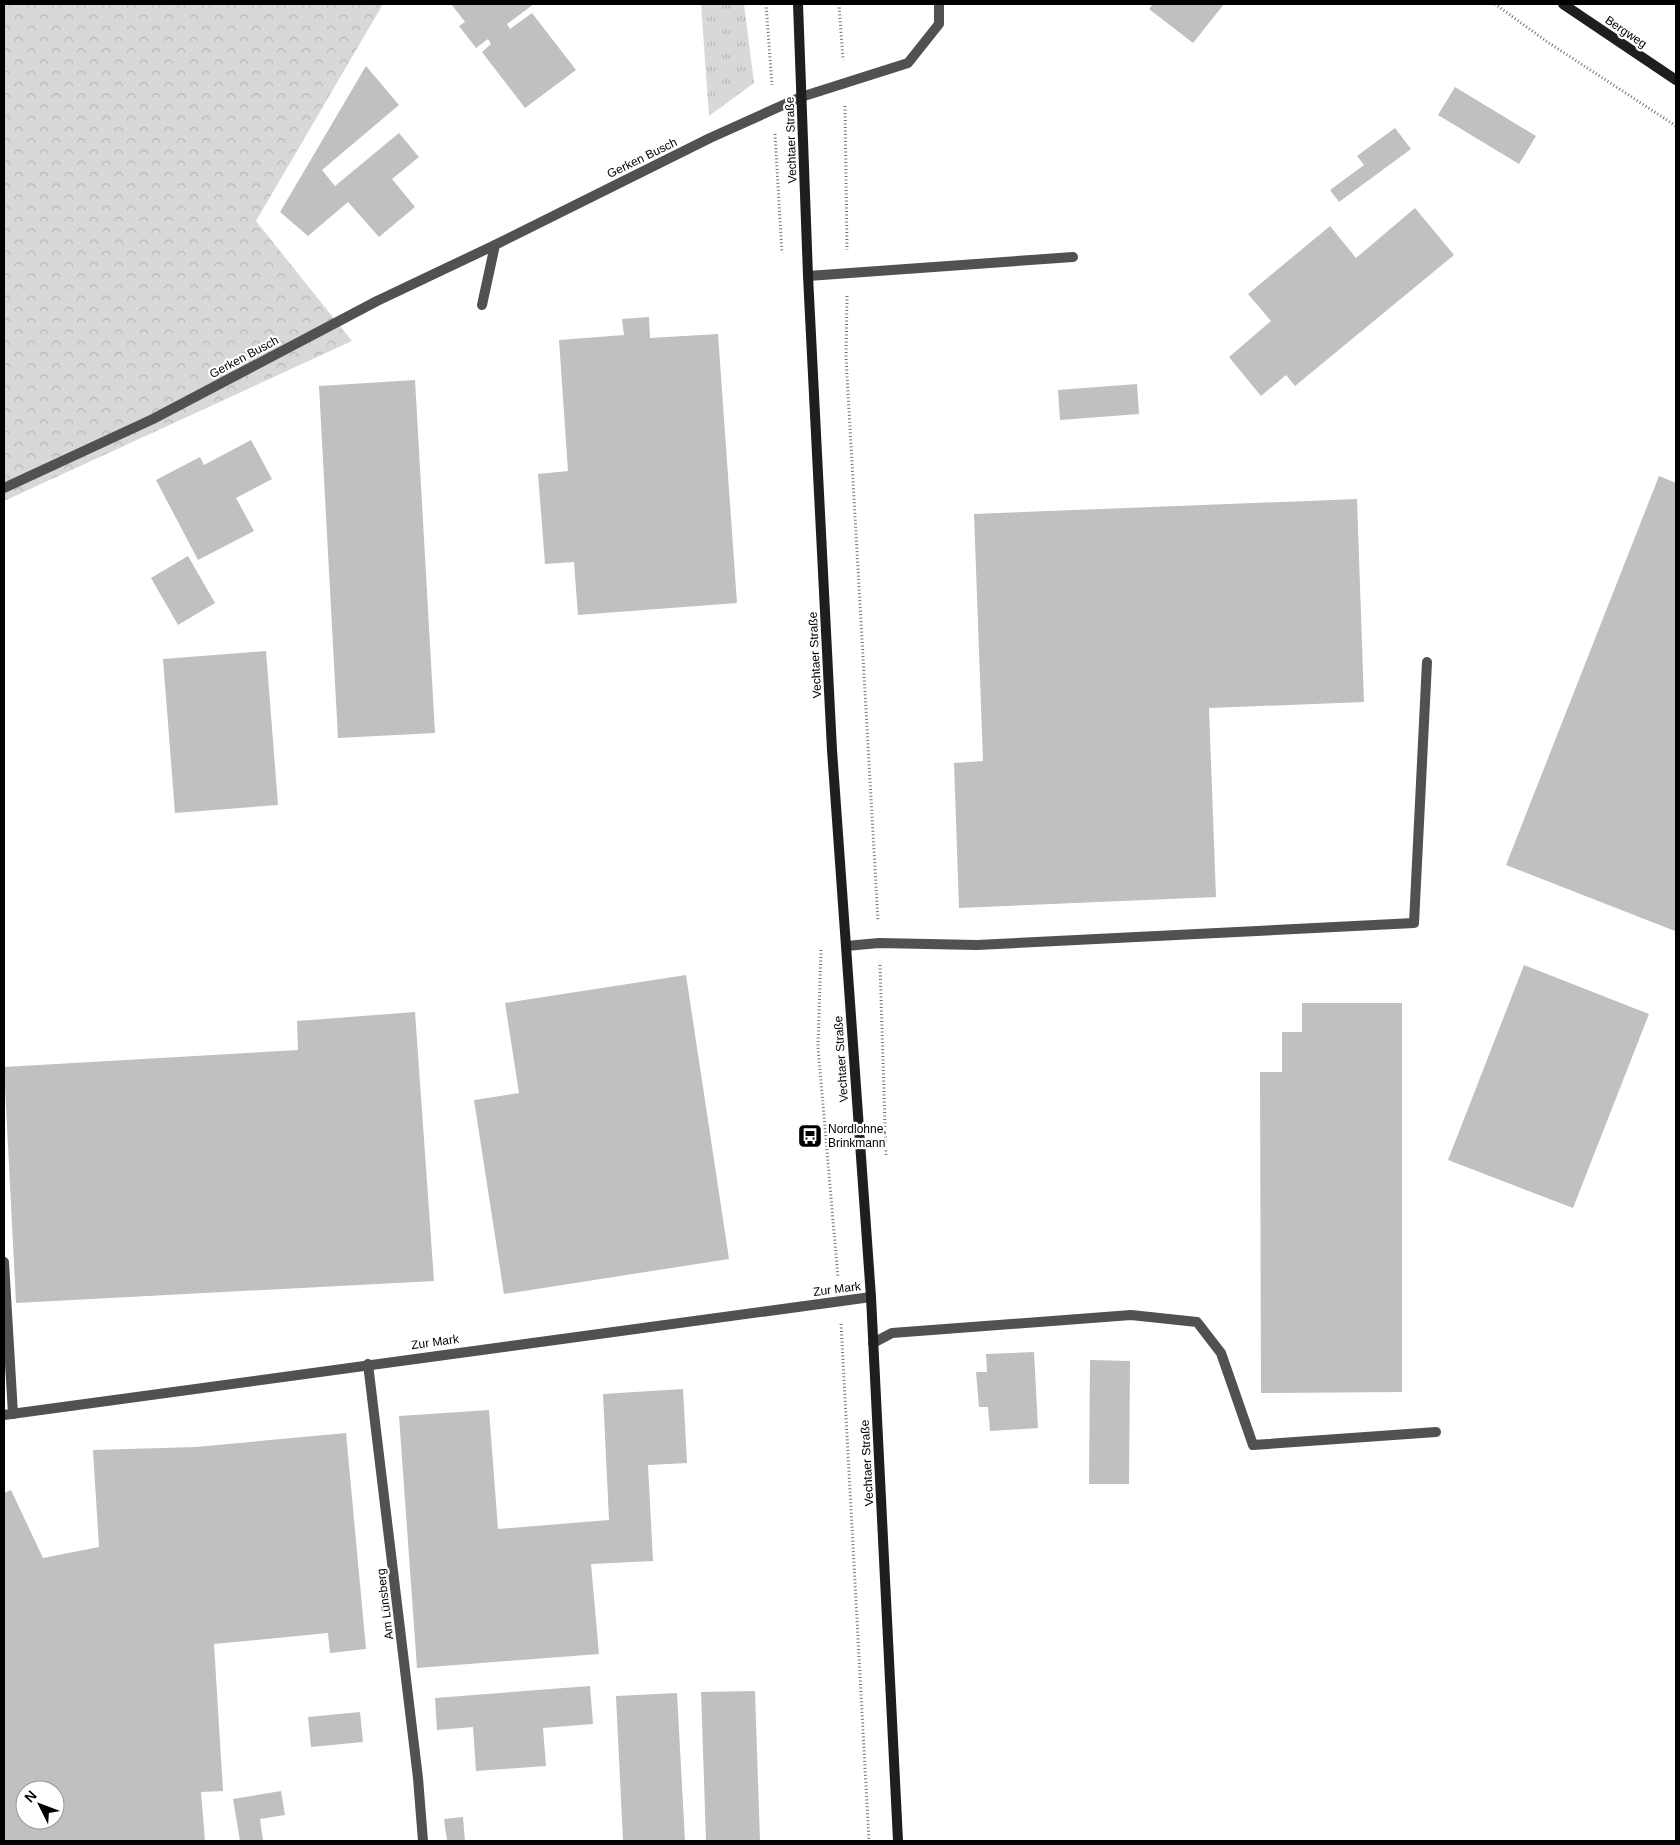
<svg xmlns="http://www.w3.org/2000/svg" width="1680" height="1845" font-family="Arial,sans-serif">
  <defs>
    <pattern id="grass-tufts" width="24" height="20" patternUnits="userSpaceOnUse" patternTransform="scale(1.25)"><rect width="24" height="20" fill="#d8d8d8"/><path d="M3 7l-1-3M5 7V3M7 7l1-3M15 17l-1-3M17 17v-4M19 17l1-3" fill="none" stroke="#b8b8b8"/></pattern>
    <pattern id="forest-crowns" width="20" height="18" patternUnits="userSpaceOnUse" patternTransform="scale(1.25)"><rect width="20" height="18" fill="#d8d8d8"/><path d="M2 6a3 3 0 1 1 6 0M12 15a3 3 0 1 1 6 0" fill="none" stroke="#b8b8b8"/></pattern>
  </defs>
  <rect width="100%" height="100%" fill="#fff"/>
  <path fill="url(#grass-tufts)" d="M701,4H744L754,83L709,116Z"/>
  <path fill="url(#forest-crowns)" d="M4,4H383L256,221L352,341L4,501Z"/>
  <path fill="#c0c0c0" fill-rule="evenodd" d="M451,4H534L507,24L510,29L532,13L576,70L525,108L482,52L491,44L488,39L476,48L459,26L465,22Z
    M1153,4H1224L1193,43L1149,9Z
    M366,66L399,105L322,170L335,186L399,133L419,157L392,179L415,207L379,237L348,202L308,236L280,212Z
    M1455,87L1536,136L1519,164L1438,115Z
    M1395,128L1411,149L1339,202L1330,190L1364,165L1357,156Z
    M1415,208L1454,255L1295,386L1286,375L1261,396L1229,357L1271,321L1248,294L1330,226L1356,258Z
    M649,317L650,338L718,334L737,603L578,615L574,562L545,564L538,474L568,471L559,340L624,335L622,319Z
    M415,380L435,733L338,738L319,386Z
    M1137,384L1139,414L1060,420L1058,390Z
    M251,440L272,479L236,498L254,531L198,560L156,480L200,457L204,465Z
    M1659,476L1676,483L1675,931L1506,865Z
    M1357,499L1364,702L1209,708L1216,897L959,908L954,763L983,761L974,514Z
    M188,556L215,603L178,625L151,578Z
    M266,651L278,805L175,813L163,659Z
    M1524,965L1649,1014L1573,1208L1448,1160Z
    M686,975L729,1259L504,1294L474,1100L519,1093L505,1003Z
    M1302,1003H1402V1392L1261,1393L1260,1072H1282V1032H1302Z
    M415,1012L434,1281L16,1303L4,1067L298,1050L297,1021Z
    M1034,1352L1038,1428L990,1431L988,1407H979L976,1372H987L986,1354Z
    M1090,1360L1130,1361L1129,1484H1089Z
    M683,1389L687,1463L648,1465L653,1561L591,1564L599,1654L417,1668L399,1416L489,1410L498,1529L609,1520L603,1394Z
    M346,1433L366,1649L330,1653L328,1633L214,1644L223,1791L201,1792L205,1841H4V1493L11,1490L43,1558L99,1547L93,1450L196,1447ZM25,1790H55V1820H25Z
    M590,1686L593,1724L543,1728L546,1766L476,1771L473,1727L437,1730L435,1698Z
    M755,1691L760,1841H706L701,1692Z
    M677,1693L685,1841H623L616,1696Z
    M360,1712L363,1742L311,1747L308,1717Z
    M281,1791L285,1815L260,1819L263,1841H240L233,1799Z
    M463,1817L465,1841H447L444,1819Z"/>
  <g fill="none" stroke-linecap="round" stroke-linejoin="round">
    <path stroke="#737373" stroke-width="3" stroke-dasharray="1 2.5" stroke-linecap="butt" d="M766,4L772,85
      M839,4L843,60
      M1495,4L1546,41L1676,126
      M845,106L847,250
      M775,134L782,253
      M847,296L846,357L878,921
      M821,950L818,1047L838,1278
      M880,965L886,1156
      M841,1324L869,1841"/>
    <path stroke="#515151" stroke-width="10" d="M801,97L908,63L939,24V4
      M808,276L1073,257
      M4,488L153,419L377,301L495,245
      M846,946L879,943L977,945L1414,923L1427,662
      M4,1262L13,1414
      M873,1343L892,1333L1131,1315L1197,1322L1221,1353L1253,1445L1436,1432
      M368,1364L418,1778L423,1841"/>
    <path stroke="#515151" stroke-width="10" d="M482,305L495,245L710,138L801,97
      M4,1415L871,1297"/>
    <path stroke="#1e1e1e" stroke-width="10" d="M798,4L808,276L832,750L871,1297L898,1841
      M1563,4L1676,80"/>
  </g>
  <defs>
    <symbol id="bus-square" viewBox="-11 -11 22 22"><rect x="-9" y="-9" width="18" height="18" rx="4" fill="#000" stroke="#fff"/><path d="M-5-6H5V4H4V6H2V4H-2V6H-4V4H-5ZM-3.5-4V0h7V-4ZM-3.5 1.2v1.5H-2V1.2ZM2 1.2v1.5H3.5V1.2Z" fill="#fff"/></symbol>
  </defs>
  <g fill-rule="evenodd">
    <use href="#bus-square" x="796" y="1122" width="28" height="28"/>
  </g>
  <g text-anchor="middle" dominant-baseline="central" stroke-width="4.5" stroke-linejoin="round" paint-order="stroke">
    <g font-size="12" fill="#000" stroke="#fff">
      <text transform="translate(1626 32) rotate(34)">Bergweg</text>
      <text transform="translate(791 140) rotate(-92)">Vechtaer Straße</text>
      <text transform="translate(642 158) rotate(-26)">Gerken Busch</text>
      <text transform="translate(244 357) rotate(-28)">Gerken Busch</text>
      <text transform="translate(815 655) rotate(-93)">Vechtaer Straße</text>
      <text transform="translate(841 1059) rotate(-94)">Vechtaer Straße</text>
      <text transform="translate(837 1289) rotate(-7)">Zur Mark</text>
      <text transform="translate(435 1342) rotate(-8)">Zur Mark</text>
      <text transform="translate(867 1463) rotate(-93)">Vechtaer Straße</text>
      <text transform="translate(385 1604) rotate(-97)">Am Lünsberg</text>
    </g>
    <g font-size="12" fill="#000" stroke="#fff" text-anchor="start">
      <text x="828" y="1129">Nordlohne,<tspan x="828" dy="14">Brinkmann</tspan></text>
    </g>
  </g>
  <rect width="1680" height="1845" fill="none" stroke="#000000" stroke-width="10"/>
  <g transform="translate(40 1805) rotate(312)"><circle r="24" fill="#ffffff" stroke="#999999"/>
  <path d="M0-4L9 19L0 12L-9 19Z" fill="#000000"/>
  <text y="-8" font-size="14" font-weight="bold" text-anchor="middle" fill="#000000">N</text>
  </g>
</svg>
